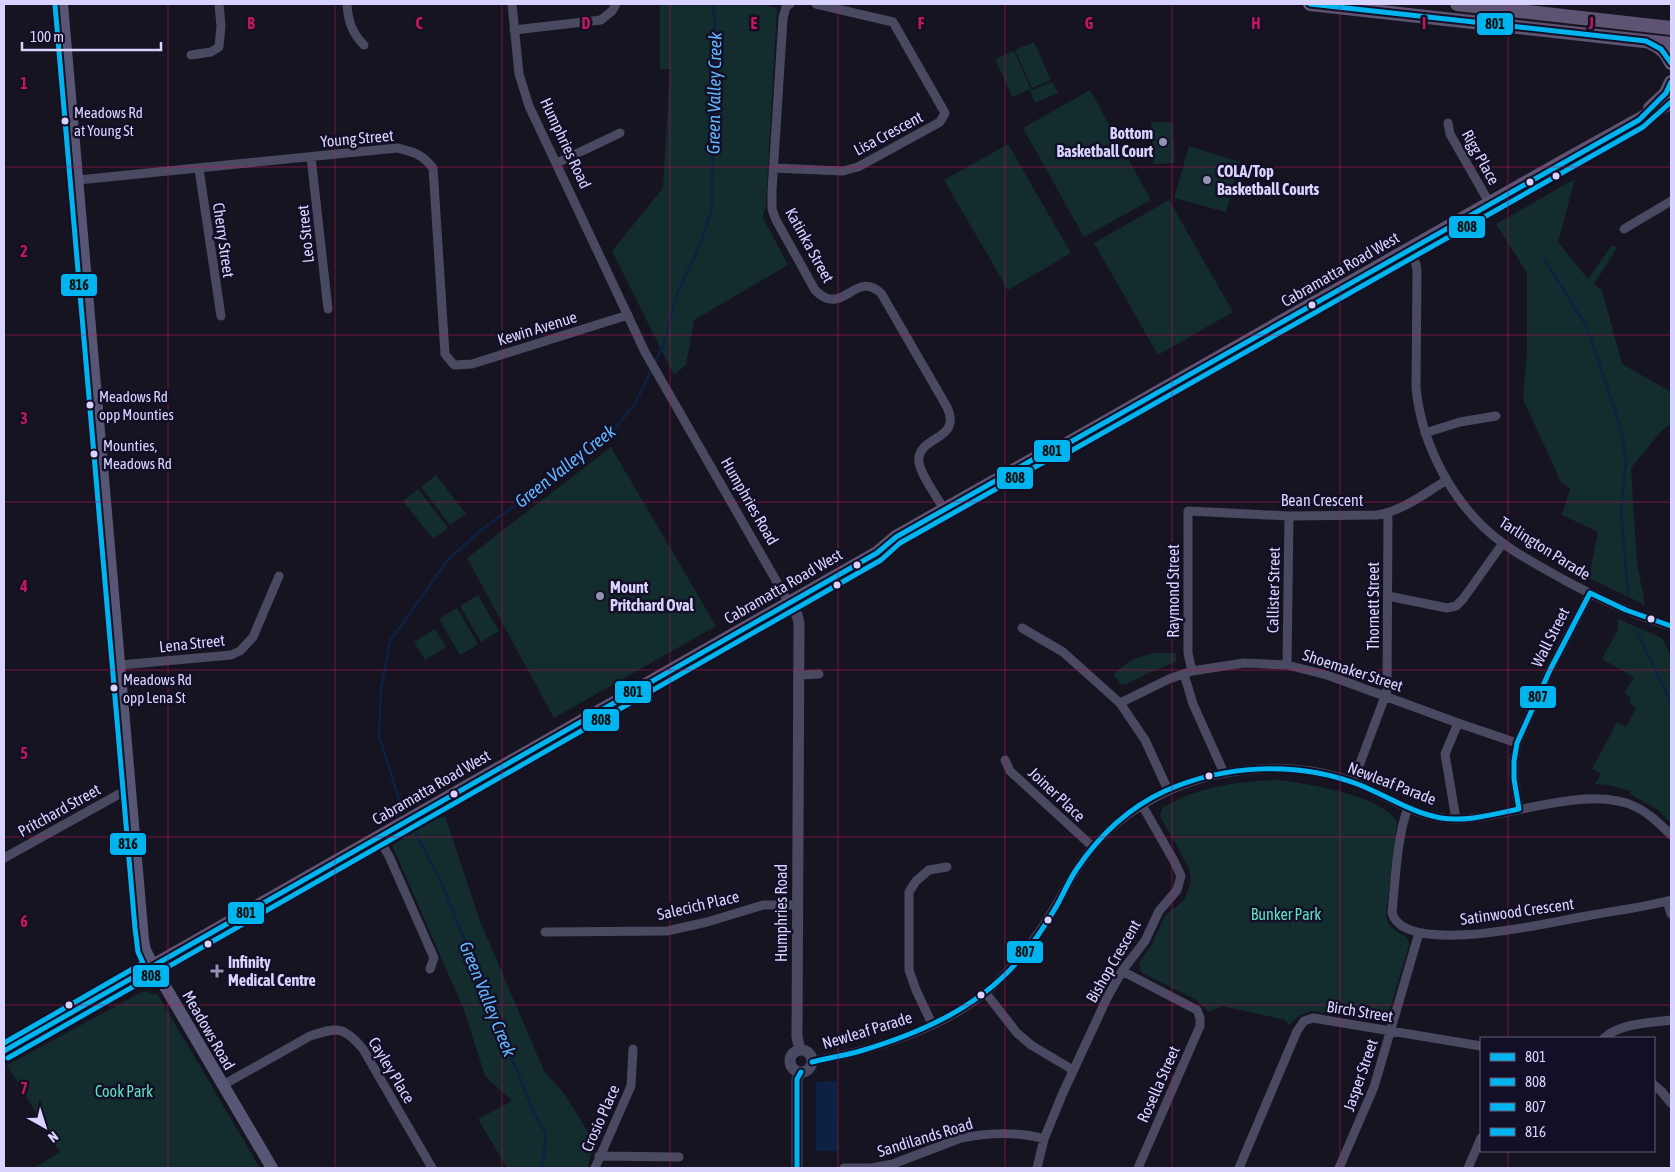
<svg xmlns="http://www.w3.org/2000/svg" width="1675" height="1172" font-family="'Asap Condensed',sans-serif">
  <rect width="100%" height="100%" fill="#161421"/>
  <path fill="#132c2d" d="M660,4H758L777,8L766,204L763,218L788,265L694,320L686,365L674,375L612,251L663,188L670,69H660Z
    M1034,42L1051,80L1032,88L1015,50Z
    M1014,51L1031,89L1012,97L995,59Z
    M1052,82L1058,93L1035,103L1030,91Z
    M1090,90L1151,200L1084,237L1023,128Z
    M1151,122H1173L1175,163L1153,164Z
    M1008,144L1071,253L1008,290L944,180Z
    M1189,146L1240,162L1226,212L1174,198Z
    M1575,179L1558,242L1588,279L1612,245L1617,248L1594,284L1602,290L1622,364L1671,392V424L1663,429L1631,468L1637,563L1645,605L1589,578L1598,532L1562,515L1570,489L1561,482L1523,399L1527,350V273L1496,224Z
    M1169,200L1233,312L1158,355L1094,243Z
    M611,447L716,626L554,718L467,558Z
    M436,475L466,514L450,525L421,487Z
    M418,489L448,528L433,539L403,501Z
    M478,595L499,631L481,642L460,606Z
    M457,608L478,644L460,655L439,619Z
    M1618,619L1662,638L1671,656V823L1658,810L1630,794L1631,791L1608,785L1595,784L1601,774L1592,769L1617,722L1626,727L1636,708L1629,703L1631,697L1624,694L1634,677L1602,659L1618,629Z
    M435,629L446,647L425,660L414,642Z
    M1156,653H1176V662L1148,673L1127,684H1121L1113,675C1126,662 1137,656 1156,653Z
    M1278,780C1305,783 1384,796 1397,822L1386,914C1388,936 1409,930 1409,945L1388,1016L1382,1022L1312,1011L1300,1015L1289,1025L1285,1020L1222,1006L1209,1012L1195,999L1142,973L1140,968L1139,963L1151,946L1165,916L1184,900L1191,882L1189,868L1160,816L1162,808C1196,787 1238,781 1278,780Z
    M445,816L480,921L544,1071L563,1092L595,1143L587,1168H507L478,1119L512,1101L485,1076L464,1010L392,845L438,818Z
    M144,991L158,995L260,1168H36L35,1167L60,1152L7,1065Z"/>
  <path fill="#0d2144" d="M837,1081L838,1151H816V1082Z"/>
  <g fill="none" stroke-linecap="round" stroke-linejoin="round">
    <path stroke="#0d2144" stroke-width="2.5" d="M1544,259L1587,327L1621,429L1626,461L1621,511L1628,593
      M654,364L663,346L678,291L700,245L712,209L715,27L713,4
      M1637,632L1671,703
      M401,806L379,735L381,689L390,641L447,561L482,529L571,466L611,433L635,404L652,369
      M415,832L441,882L534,1113L546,1134L543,1163L541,1168"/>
    <path stroke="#4a4962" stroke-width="9" d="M347,4C348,21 352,33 364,45
      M512,4L519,74L529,106L645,352L789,603
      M790,4L786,7L783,18L772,191V209L776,220L815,290C843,319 854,269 881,293L947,407C963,442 916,435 919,462C920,474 938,498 944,510
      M514,30L601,20L612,11L616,4
      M191,55L211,52L219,47L221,26L219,4
      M1448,123L1450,134L1490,204
      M311,157L328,309
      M557,163L620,133
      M773,168L843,171L858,167L940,122L945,113L893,22L816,4
      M199,169L221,316
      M78,180L397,148C414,152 422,154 433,168L445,354L454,365L472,364L628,315
      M1624,229L1671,201
      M1408,250L1416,264L1417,271L1416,388C1422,447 1455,509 1504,544C1523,558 1545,569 1566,581C1600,599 1635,616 1671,626
      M1425,433L1460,422L1496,416
      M1388,596L1447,608L1456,606L1463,599L1503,543
      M1022,628L1063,652L1120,703L1145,740L1168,790
      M120,665L231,655L240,651L253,637L279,576
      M1287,665L1289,516
      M1192,671L1188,653V511L1289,516L1377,515C1403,511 1425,493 1447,480
      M1184,674L1193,704L1224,773
      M799,675L819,674
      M1120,703L1169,679L1192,671L1244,663L1287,665L1327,675L1458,723L1517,743
      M1005,760L1010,771L1093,847
      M1353,782L1387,691L1388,514
      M1408,808C1397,835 1395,883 1392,913C1404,957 1547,923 1581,917C1611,911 1642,908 1671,900
      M1519,809L1514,779V761L1517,743L1550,670L1590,593
      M1456,819L1445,754L1458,723
      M378,838L389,856L434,958L430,969
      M4,858L130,788
      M1667,901L1671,914
      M545,932L667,931L707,922L763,905H798
      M1122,971L1197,1010L1200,1018V1026L1138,1168
      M985,992L1017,1033L1031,1045L1073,1070
      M932,1024L916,990L909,970V892L916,881L929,870L947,867
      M1604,1038C1621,1023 1650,1023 1671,1020
      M812,1062C826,1058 841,1056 856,1052C901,1040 949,1022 986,992C1015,968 1036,939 1055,907C1062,896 1068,883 1075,872C1114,808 1185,773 1259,769C1292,766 1330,772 1361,785C1392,799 1420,819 1455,819C1508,819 1588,783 1636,807C1649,813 1661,825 1671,835
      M223,1085L310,1036C337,1027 344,1026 363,1049L432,1168
      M1654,1085L1661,1091L1671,1103
      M599,1156L679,1157
      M595,1168L631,1086L633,1049
      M844,1168H871L893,1164L961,1138C988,1133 1018,1131 1044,1139
      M1037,1168L1044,1139L1062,1095L1107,998L1122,971L1145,941L1159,911L1177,890L1181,876L1174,861L1142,805
      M1239,1168L1297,1031L1304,1021L1313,1018L1481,1046
      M1339,1168L1374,1087L1419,933
      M1468,1168L1481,1138"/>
    <path stroke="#4a4962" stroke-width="11" d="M789,603L797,615L799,623L797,1037L800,1050
      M790 1061a11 11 0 1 1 22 0a11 11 0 1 1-22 0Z
      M797,1168V1079L801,1072"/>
    <path stroke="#575674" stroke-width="12" d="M62,4L143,940L145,950L153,966L272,1168"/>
    <path stroke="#5e5373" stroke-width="14" d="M1310,4L1671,44
      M1457,4L1671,28
      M1651,43C1661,47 1667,53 1671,63
      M1650,108L1666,93L1671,82
      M4,1051L812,590L877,553L896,537L1041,455L1058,449L1564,161L1671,102"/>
    <defs>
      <path id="bus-1" d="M1310,4L1646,41L1661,49L1671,63
        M4,1051L877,553L896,537L1041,455L1058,449L1639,120L1666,93L1671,82"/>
      <path id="bus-2" d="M8,1058L881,560L900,543L1044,462L1062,456L1643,127L1671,102"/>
      <path id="bus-3" d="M1590,593L1626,610L1671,626
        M1519,809L1514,779V761L1517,743L1550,670L1590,593
        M812,1062C827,1058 842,1056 857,1052C916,1035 977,1009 1018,961C1032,945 1045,926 1056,907C1063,895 1068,882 1076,870C1098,837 1128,808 1165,791C1226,764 1298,761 1360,785C1387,796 1412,813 1441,818C1467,822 1494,814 1519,809
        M797,1168V1079L801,1072"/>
      <path id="bus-4" d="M4,1043L143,963L138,952L135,928L55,5"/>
    </defs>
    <use href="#bus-1" stroke="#130f26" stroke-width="9"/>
    <use href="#bus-2" stroke="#130f26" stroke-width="9"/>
    <use href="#bus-3" stroke="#130f26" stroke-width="9"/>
    <use href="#bus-4" stroke="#130f26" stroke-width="9"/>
    <use href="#bus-1" stroke="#00b5ef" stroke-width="5"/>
    <use href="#bus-2" stroke="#00b5ef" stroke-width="5"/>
    <use href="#bus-3" stroke="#00b5ef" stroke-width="5"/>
    <use href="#bus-4" stroke="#00b5ef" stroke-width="5"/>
  </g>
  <path fill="none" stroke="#c2185b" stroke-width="1" stroke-opacity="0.55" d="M168,4V1168M335,4V1168M502,4V1168M670,4V1168M838,4V1168M1005,4V1168M1172,4V1168M1340,4V1168M1508,4V1038M4,167H1671M4,335H1671M4,502H1671M4,670H1671M4,837H1671M4,1005H1671M1508,1151V1168"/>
  <g fill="#d9d4ff" stroke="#130f26" stroke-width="2">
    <circle cx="65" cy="121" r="4.5"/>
    <circle cx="1556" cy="176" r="4.5"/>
    <circle cx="1530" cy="182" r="4.5"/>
    <circle cx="1312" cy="305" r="4.5"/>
    <circle cx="90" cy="405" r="4.5"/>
    <circle cx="94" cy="454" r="4.5"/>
    <circle cx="857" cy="565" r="4.5"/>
    <circle cx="837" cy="585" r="4.5"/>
    <circle cx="1651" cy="619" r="4.5"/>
    <circle cx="114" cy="688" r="4.5"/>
    <circle cx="1209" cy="776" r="4.5"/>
    <circle cx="454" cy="794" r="4.5"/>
    <circle cx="1048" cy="920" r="4.5"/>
    <circle cx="208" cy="944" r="4.5"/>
    <circle cx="981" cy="995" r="4.5"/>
    <circle cx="69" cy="1005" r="4.5"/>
  </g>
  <g fill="#9591b1" stroke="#130f26" stroke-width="2">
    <circle cx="1163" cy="142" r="5"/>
    <circle cx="1207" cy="180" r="5"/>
    <circle cx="600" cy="596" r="5"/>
    <path d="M214.5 963.5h5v5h5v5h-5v5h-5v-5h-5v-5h5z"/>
  </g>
  <g text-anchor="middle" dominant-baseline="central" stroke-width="5" stroke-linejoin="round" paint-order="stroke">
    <g font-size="15" fill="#d9d4ff" stroke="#130f26" text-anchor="start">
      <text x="74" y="112">Meadows Rd<tspan x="74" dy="18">at Young St</tspan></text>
      <text x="99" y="396">Meadows Rd<tspan x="99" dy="18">opp Mounties</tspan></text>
      <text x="103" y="445">Mounties,<tspan x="103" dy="18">Meadows Rd</tspan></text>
      <text x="123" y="679">Meadows Rd<tspan x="123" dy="18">opp Lena St</tspan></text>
    </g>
    <g font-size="16" fill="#d9d4ff" stroke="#130f26">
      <text transform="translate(888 133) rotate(-28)">Lisa Crescent</text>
      <text transform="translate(357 138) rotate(-5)">Young Street</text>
      <text transform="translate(566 143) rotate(65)">Humphries Road</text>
      <text transform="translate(1481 157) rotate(61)">Rigg Place</text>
      <text transform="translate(305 234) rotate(-96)">Leo Street</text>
      <text transform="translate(224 240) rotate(82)">Cherry Street</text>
      <text transform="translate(810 245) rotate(61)">Katinka Street</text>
      <text transform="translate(1340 269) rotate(-30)">Cabramatta Road West</text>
      <text transform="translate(537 328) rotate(-17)">Kewin Avenue</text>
      <text x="1322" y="500">Bean Crescent</text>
      <text transform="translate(750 501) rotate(60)">Humphries Road</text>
      <text transform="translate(1545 548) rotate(32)">Tarlington Parade</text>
      <text transform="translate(783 586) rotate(-30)">Cabramatta Road West</text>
      <text transform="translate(1273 590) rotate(-89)">Callister Street</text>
      <text transform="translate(1173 591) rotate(-90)">Raymond Street</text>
      <text transform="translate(1373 606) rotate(-90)">Thornett Street</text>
      <text transform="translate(1550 637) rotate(-63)">Wall Street</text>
      <text transform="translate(192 643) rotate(-6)">Lena Street</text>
      <text transform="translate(1353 670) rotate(18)">Shoemaker Street</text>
      <text transform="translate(1392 783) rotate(21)">Newleaf Parade</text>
      <text transform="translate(431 787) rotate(-30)">Cabramatta Road West</text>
      <text transform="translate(1057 794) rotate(43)">Joiner Place</text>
      <text transform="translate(59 810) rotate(-29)">Pritchard Street</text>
      <text transform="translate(698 905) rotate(-13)">Salecich Place</text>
      <text transform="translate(1517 911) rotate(-8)">Satinwood Crescent</text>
      <text transform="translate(781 913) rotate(-90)">Humphries Road</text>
      <text transform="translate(1113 961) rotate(-60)">Bishop Crescent</text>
      <text transform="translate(1360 1011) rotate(9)">Birch Street</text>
      <text transform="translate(209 1030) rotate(60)">Meadows Road</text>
      <text transform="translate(867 1030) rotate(-17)">Newleaf Parade</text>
      <text transform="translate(392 1070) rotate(59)">Cayley Place</text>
      <text transform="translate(1360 1075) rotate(-71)">Jasper Street</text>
      <text transform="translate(1158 1084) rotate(-66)">Rosella Street</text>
      <text transform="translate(600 1118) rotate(-66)">Crosio Place</text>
      <text transform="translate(925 1137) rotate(-17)">Sandilands Road</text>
    </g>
    <g font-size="16" font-weight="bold" fill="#d9d4ff" stroke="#130f26" text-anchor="start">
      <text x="1153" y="133" text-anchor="end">Bottom<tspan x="1153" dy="18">Basketball Court</tspan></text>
      <text x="1217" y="171">COLA/Top<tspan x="1217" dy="18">Basketball Courts</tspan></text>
      <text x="610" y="587">Mount<tspan x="610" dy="18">Pritchard Oval</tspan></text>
      <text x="228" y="962">Infinity<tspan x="228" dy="18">Medical Centre</tspan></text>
    </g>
    <g font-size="16" fill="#5fe0c0" stroke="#130f26">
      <text x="1286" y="914">Bunker Park</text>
      <text x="124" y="1091">Cook Park</text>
    </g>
    <g font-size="18" font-style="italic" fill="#62b6ff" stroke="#130f26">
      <text transform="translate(714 93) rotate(-89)">Green Valley Creek</text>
      <text transform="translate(565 466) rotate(-38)">Green Valley Creek</text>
      <text transform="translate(488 999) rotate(68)">Green Valley Creek</text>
    </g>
  </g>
  <g font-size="16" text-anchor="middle" font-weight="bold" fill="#c2185b" stroke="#130f26" stroke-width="5" stroke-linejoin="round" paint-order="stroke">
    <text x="251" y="29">B</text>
    <text x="419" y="29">C</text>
    <text x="586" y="29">D</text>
    <text x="754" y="29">E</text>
    <text x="921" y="29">F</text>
    <text x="1089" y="29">G</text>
    <text x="1256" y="29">H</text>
    <text x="1424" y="29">I</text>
    <text x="1591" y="29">J</text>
    <text x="24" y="89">1</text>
    <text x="24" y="257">2</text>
    <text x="24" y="424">3</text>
    <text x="24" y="592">4</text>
    <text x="24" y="759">5</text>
    <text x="24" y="927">6</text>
    <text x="24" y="1094">7</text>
  </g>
  <g stroke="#130f26" stroke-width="2">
    <rect x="1476" y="12" width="38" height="24" rx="5" fill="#00b5ef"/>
    <rect x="1448" y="215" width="38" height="24" rx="5" fill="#00b5ef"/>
    <rect x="60" y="273" width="38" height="24" rx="5" fill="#00b5ef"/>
    <rect x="1033" y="439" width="38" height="24" rx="5" fill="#00b5ef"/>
    <rect x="996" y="466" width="38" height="24" rx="5" fill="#00b5ef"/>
    <rect x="614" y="680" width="38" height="24" rx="5" fill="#00b5ef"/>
    <rect x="1519" y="685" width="38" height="24" rx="5" fill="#00b5ef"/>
    <rect x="582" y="708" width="38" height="24" rx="5" fill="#00b5ef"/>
    <rect x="109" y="832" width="38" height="24" rx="5" fill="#00b5ef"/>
    <rect x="227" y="901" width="38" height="24" rx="5" fill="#00b5ef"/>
    <rect x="1006" y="940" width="38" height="24" rx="5" fill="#00b5ef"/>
    <rect x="132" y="964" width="38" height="24" rx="5" fill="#00b5ef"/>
  </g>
  <g font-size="14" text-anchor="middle" font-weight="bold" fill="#111">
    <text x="1495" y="29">801</text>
    <text x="1467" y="232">808</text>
    <text x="79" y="290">816</text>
    <text x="1052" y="456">801</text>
    <text x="1015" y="483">808</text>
    <text x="633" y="697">801</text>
    <text x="1538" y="702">807</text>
    <text x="601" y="725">808</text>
    <text x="128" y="849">816</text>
    <text x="246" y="918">801</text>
    <text x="1025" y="957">807</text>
    <text x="151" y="981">808</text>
  </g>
  <rect width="1675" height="1172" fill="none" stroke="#d9d4ff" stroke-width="10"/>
  <rect x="1480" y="1037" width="175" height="115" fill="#130f26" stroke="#625e7d"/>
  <rect x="1490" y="1053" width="25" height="8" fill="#00b5ef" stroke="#625e7d"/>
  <text x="1525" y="1062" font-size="15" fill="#d9d4ff">801</text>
  <rect x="1490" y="1078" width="25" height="8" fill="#00b5ef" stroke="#625e7d"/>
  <text x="1525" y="1087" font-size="15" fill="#d9d4ff">808</text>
  <rect x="1490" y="1103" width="25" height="8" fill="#00b5ef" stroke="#625e7d"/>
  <text x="1525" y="1112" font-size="15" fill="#d9d4ff">807</text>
  <rect x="1490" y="1128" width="25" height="8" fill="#00b5ef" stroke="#625e7d"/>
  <text x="1525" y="1137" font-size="15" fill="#d9d4ff">816</text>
  <g transform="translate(45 1127) rotate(141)" stroke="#130f26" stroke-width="4" paint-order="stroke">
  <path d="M0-4L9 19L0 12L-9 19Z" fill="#d9d4ff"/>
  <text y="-8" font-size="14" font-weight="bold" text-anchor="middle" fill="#d9d4ff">N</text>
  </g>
  <path d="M22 42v8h139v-8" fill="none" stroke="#d9d4ff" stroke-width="2.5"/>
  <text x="30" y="42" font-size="15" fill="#d9d4ff" stroke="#130f26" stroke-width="4" paint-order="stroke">100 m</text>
</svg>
